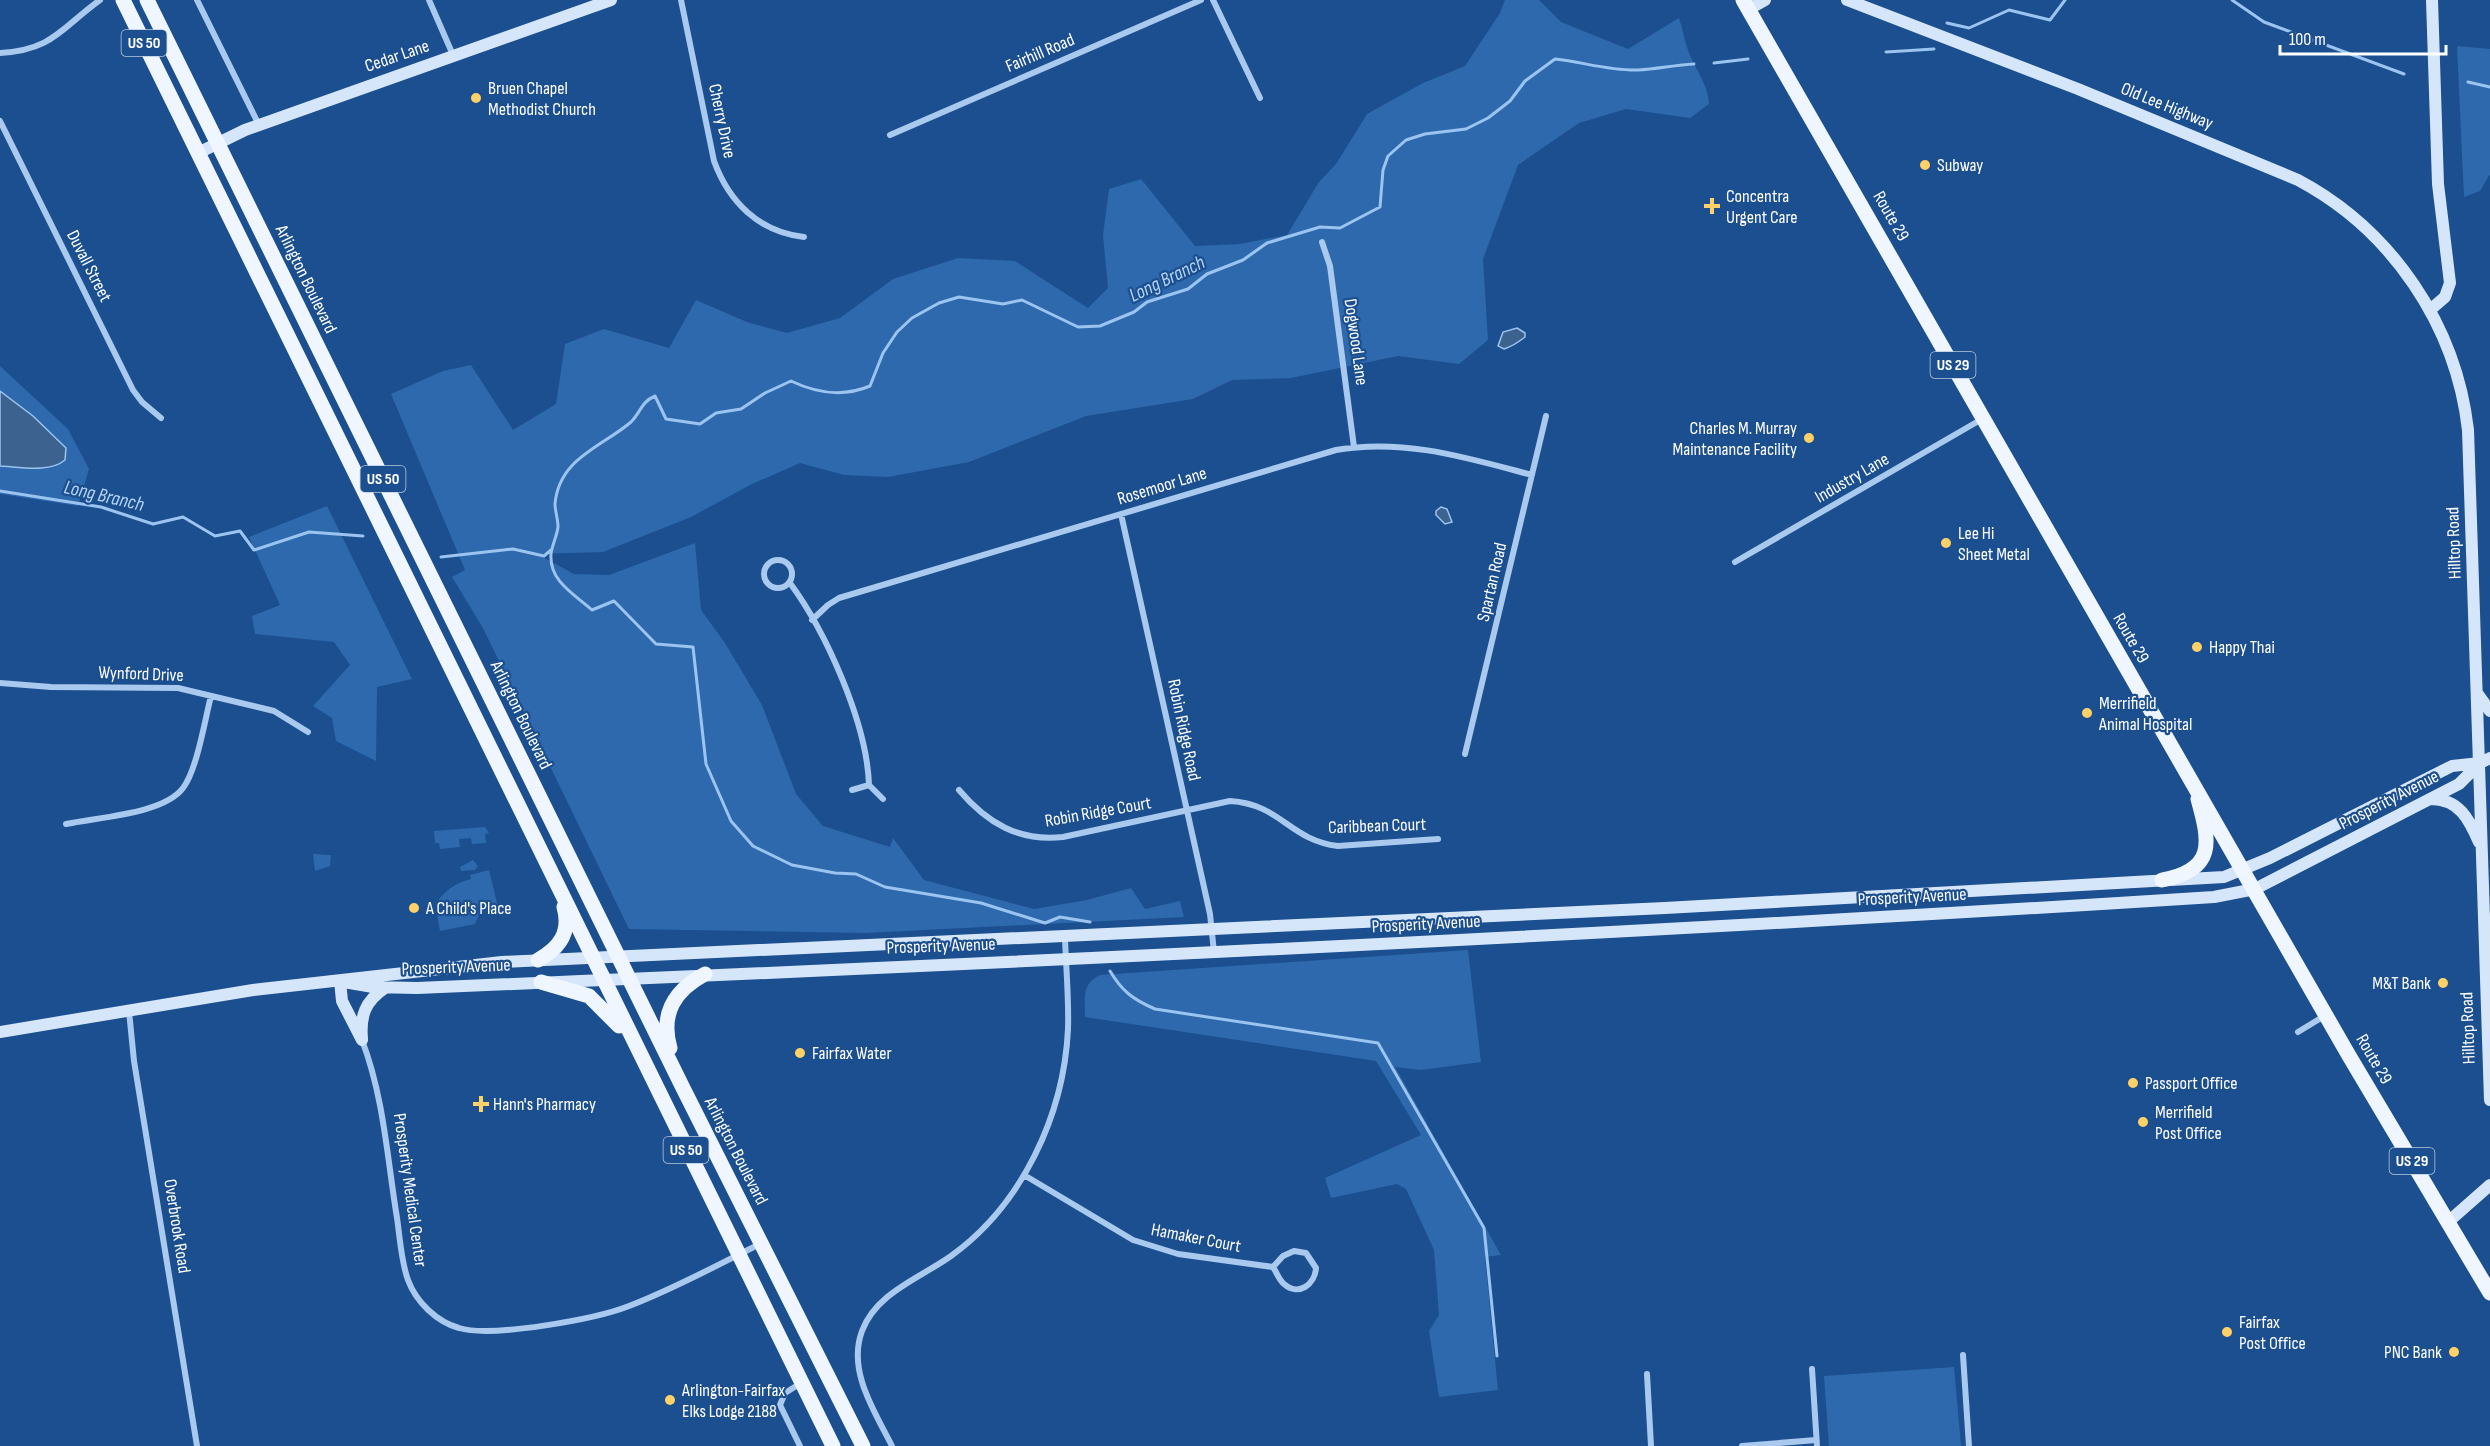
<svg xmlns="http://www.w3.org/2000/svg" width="2490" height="1446" font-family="'Sofia Sans Condensed',sans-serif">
  <rect width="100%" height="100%" fill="#1b4f8f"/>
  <path fill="#2e69ad" d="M1505,0H1539L1561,22L1628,49L1679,18C1683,29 1684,40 1688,50C1695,70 1708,83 1709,104L1690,118L1626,109L1579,123L1518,165L1483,259L1488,340L1459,364L1398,356L1291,378L1232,380L1193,399L1086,416L969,462L888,477L844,475L800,463L750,485L691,517L603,552L537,554L574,574L609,575L695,543L701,610L725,643L762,705L796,794L823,826L890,847L893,838L924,880L1034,909L1087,900L1131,888L1145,909L1180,901L1184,917L866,933L629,929L483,628L452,577L465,570L391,394L443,371L471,365L513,430L556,404L565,344L604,329L669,348L696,300L747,322L787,333L840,318L893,279L958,258L1015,261L1088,308L1108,288L1103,235L1109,189L1141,179L1195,246L1240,244L1287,235L1319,182L1336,164L1367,114L1423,83L1465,66L1500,13Z
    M2457,46L2490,49V174L2480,191L2464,197Z
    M0,366L68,429L89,469L78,506L0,494Z
    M327,506L412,679L377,687L376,761L336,741L332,718L313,706L350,665L334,642L255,634L252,616L280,605L249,537Z
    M485,827L489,833L485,834L486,843L472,844L471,838L459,839L460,847L440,849L439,843H435L434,831Z
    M313,854L331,855L330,866L315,871Z
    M473,860L478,866L475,870L461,871L460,867Z
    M489,870L498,907L480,912L475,924L440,931L435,904C445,891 454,883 471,879L470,875Z
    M1468,950L1481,1062L1421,1070L1395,1067L1501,1255L1485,1257L1498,1390L1439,1397L1429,1331L1439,1315L1434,1250L1406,1189L1397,1184L1331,1198L1325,1178L1421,1135L1376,1061L1085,1017C1085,999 1081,984 1100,975Z
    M1954,1367L1961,1446H1829L1824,1376Z"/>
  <path fill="#3c6290" stroke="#9cc4f0" stroke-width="1.5" d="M1517,328L1525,333V337C1520,341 1510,347 1504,349L1498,346L1503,332Z
    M0,391L33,416L66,448L65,460C50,473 20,467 0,466Z
    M1441,507L1447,509L1452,522L1445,524L1436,515V511Z"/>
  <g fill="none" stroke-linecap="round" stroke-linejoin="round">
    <path stroke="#9cc4f0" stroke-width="3" d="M2232,0L2264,22L2404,74
      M1947,23L1969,28L2009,10L2050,20L2065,0
      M1886,52L1934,49
      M1714,63L1748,59
      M2468,82L2490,87
      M0,491L101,507L153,524L183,517L215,536L240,531L254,550L309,532L363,536
      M441,557L513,549L544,556L551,550
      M1090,922L1060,917L1045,923L981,903L885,887L856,874L835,873L792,865L753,846L731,821L706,764L693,647L656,644L614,601L592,610C574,594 549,581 551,554C552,545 557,536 558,527C558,519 555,511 555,504C559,458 602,447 631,422C641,412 641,402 655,396L666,419L700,424L716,413L741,409L765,393L791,381C816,393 844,397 870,386L883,353L897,332L912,318L939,303L959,297L1003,304L1022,300L1078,327L1100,326L1134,312L1147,302L1188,289L1207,274L1243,260L1267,243L1320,227L1340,228L1380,207L1383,170L1388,156L1406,140L1425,134L1466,129L1488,118L1510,101L1525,81L1555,59C1583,62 1610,71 1638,70C1657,69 1675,65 1694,64
      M1110,971C1122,991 1132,999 1155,1009L1378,1043L1484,1228L1497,1356"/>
    <path stroke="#a9c9ee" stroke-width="6" d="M197,0L259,125
      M429,0L453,55
      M681,0L714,161C729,202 759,232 804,237
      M1213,0L1260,98
      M0,53C53,50 61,28 100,0
      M0,121L133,390L142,402L161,418
      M890,135L1201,0
      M1322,242L1330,266L1354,447
      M1121,514L1210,914L1214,952
      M764 574a14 14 0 1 1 28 0a14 14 0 1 1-28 0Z
      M1735,562L1982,419
      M790,583C826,632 867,723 869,785L883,799
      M812,620L828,605L839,598L1336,450C1403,438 1468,458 1532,475
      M0,683L51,687L178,688L274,711L308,732
      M1465,754L1546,416
      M852,790L869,785
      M959,790C987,823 1019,842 1063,837L1230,801C1281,804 1289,840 1338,846L1438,839
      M66,824C98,817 164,814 183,788C197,770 205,719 211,696
      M129,1011L134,1061L197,1446
      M2298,1032L2326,1015
      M362,1040C384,1098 387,1157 397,1218C400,1238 401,1261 408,1280C416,1302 437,1322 459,1328C492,1338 596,1319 629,1306C674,1289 717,1265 760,1244
      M1024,1175L1133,1240L1178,1254L1273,1267
      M1294,1251L1306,1253L1316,1268C1315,1284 1299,1297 1284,1284C1279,1280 1277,1273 1273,1267L1283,1256Z
      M1963,1355L1969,1446
      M1812,1369L1817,1446
      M1647,1374L1651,1446
      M800,1446L780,1405L785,1393L801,1383
      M892,1446C875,1412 847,1371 862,1331C876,1293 920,1278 951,1256C1022,1205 1064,1115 1068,1029C1069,999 1066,968 1065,938
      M1742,1446L1816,1440"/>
    <path stroke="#d6e6fa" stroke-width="12" d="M1847,0L2078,89L2298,180C2392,230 2456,325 2468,430L2490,1100
      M1749,9L1765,0
      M198,153L245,130L611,0
      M2430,310L2445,297L2450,283L2438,184L2432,0
      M2477,693L2490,711
      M2431,799C2459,799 2469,819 2479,842
      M340,981L342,1001L362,1040
      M344,982L373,987L417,988C1016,963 1616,935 2214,897L2255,889L2459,784L2480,763L2490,758
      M0,1032L253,990L502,962L1665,908L2224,877L2270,858L2452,766L2480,763
      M362,1039C360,1016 365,1001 385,988
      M2448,1222L2490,1185"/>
    <path stroke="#f0f6ff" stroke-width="15" d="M123,0L833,1446
      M147,0L683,1088L863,1446
      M1743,0L2348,1054L2490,1293
      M2162,880C2216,870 2210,842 2198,799
      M538,960C560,948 571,932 564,907
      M541,982L589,996L619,1026
      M670,1048C660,1013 675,990 705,974"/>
  </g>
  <g fill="#ffd166" stroke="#1b4f8f" stroke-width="2">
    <circle cx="476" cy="98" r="6"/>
    <circle cx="1925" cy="165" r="6"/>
    <path d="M1709 197h6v6h6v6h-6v6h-6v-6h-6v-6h6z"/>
    <circle cx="1809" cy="438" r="6"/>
    <circle cx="1946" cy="543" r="6"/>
    <circle cx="2197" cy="647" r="6"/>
    <circle cx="2087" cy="713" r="6"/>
    <circle cx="414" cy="908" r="6"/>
    <circle cx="2443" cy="983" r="6"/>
    <circle cx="800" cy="1053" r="6"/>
    <circle cx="2133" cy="1083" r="6"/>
    <path d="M478 1095h6v6h6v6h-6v6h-6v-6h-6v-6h6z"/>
    <circle cx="2143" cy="1122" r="6"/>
    <circle cx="2227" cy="1332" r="6"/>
    <circle cx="2454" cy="1352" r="6"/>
    <circle cx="670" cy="1400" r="6"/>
  </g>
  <g text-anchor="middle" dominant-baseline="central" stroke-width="4.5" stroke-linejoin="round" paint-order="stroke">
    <g fill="#1b4f8f" stroke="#bbcadd" stroke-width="1.5">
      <rect x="121.5" y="30" width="45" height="26" rx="4.5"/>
      <rect x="1930.5" y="352" width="45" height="26" rx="4.5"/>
      <rect x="360.5" y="466" width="45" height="26" rx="4.5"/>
      <rect x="663.5" y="1137" width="45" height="26" rx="4.5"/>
      <rect x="2389.5" y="1148" width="45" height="26" rx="4.5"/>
    </g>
    <g font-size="16" font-weight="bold" fill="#fff">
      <text x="144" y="43">US 50</text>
      <text x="1953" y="365">US 29</text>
      <text x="383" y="479">US 50</text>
      <text x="686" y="1150">US 50</text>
      <text x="2412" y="1161">US 29</text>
    </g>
    <g font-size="18" fill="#fff" stroke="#1b4f8f">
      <text transform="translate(1040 53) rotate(-23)">Fairhill Road</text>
      <text transform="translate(397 56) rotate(-19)">Cedar Lane</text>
      <text transform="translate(2167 106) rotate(22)">Old Lee Highway</text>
      <text transform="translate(722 121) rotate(78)">Cherry Drive</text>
      <text transform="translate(1891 216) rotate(60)">Route 29</text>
      <text transform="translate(89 266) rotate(63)">Duvall Street</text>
      <text transform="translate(306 279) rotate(64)">Arlington Boulevard</text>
      <text transform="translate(1356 342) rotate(82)">Dogwood Lane</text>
      <text transform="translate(1852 478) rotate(-30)">Industry Lane</text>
      <text transform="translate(1162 486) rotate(-17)">Rosemoor Lane</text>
      <text transform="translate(2454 543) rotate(-92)">Hilltop Road</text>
      <text transform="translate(1492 582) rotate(-77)">Spartan Road</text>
      <text transform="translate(2131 638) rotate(60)">Route 29</text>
      <text transform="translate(141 674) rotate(2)">Wynford Drive</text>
      <text transform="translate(521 715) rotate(64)">Arlington Boulevard</text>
      <text transform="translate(1184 730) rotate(78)">Robin Ridge Road</text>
      <text transform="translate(2389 800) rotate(-27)">Prosperity Avenue</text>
      <text transform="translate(1098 812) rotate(-10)">Robin Ridge Court</text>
      <text transform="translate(1377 826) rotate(-2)">Caribbean Court</text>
      <text transform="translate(1912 897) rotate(-3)">Prosperity Avenue</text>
      <text transform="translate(1426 924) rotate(-3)">Prosperity Avenue</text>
      <text transform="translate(941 946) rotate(-2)">Prosperity Avenue</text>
      <text transform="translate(456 967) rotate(-2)">Prosperity Avenue</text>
      <text transform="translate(2468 1028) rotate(-92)">Hilltop Road</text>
      <text transform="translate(2374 1059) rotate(60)">Route 29</text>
      <text transform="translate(736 1151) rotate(63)">Arlington Boulevard</text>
      <text transform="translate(410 1190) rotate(82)">Prosperity Medical Center</text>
      <text transform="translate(177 1226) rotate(81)">Overbrook Road</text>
      <text transform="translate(1196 1238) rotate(11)">Hamaker Court</text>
    </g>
    <g font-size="18" fill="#fff" stroke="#1b4f8f" text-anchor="start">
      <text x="488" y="88">Bruen Chapel<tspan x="488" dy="21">Methodist Church</tspan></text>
      <text x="1937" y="165">Subway</text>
      <text x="1726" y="196">Concentra<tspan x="1726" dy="21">Urgent Care</tspan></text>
      <text x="1797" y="428" text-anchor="end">Charles M. Murray<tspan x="1797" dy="21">Maintenance Facility</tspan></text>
      <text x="1958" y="533">Lee Hi<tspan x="1958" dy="21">Sheet Metal</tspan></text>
      <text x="2209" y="647">Happy Thai</text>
      <text x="2099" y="703">Merrifield<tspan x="2099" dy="21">Animal Hospital</tspan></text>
      <text x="426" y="908">A Child's Place</text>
      <text x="2431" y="983" text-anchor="end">M&amp;T Bank</text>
      <text x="812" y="1053">Fairfax Water</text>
      <text x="2145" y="1083">Passport Office</text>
      <text x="493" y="1104">Hann's Pharmacy</text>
      <text x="2155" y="1112">Merrifield<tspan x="2155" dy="21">Post Office</tspan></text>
      <text x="2239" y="1322">Fairfax<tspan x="2239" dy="21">Post Office</tspan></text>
      <text x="2442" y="1352" text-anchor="end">PNC Bank</text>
      <text x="682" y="1390">Arlington-Fairfax<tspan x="682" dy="21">Elks Lodge 2188</tspan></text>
    </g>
    <g font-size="20" font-style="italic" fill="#b5d3f5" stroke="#1b4f8f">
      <text transform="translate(1167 279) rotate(-26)">Long Branch</text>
      <text transform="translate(104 496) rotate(13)">Long Branch</text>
    </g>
  </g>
  <path d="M2280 45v9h166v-9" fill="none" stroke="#ffffff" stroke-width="3"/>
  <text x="2289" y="45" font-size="18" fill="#ffffff" stroke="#1b4f8f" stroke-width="4.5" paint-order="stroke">100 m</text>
</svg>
